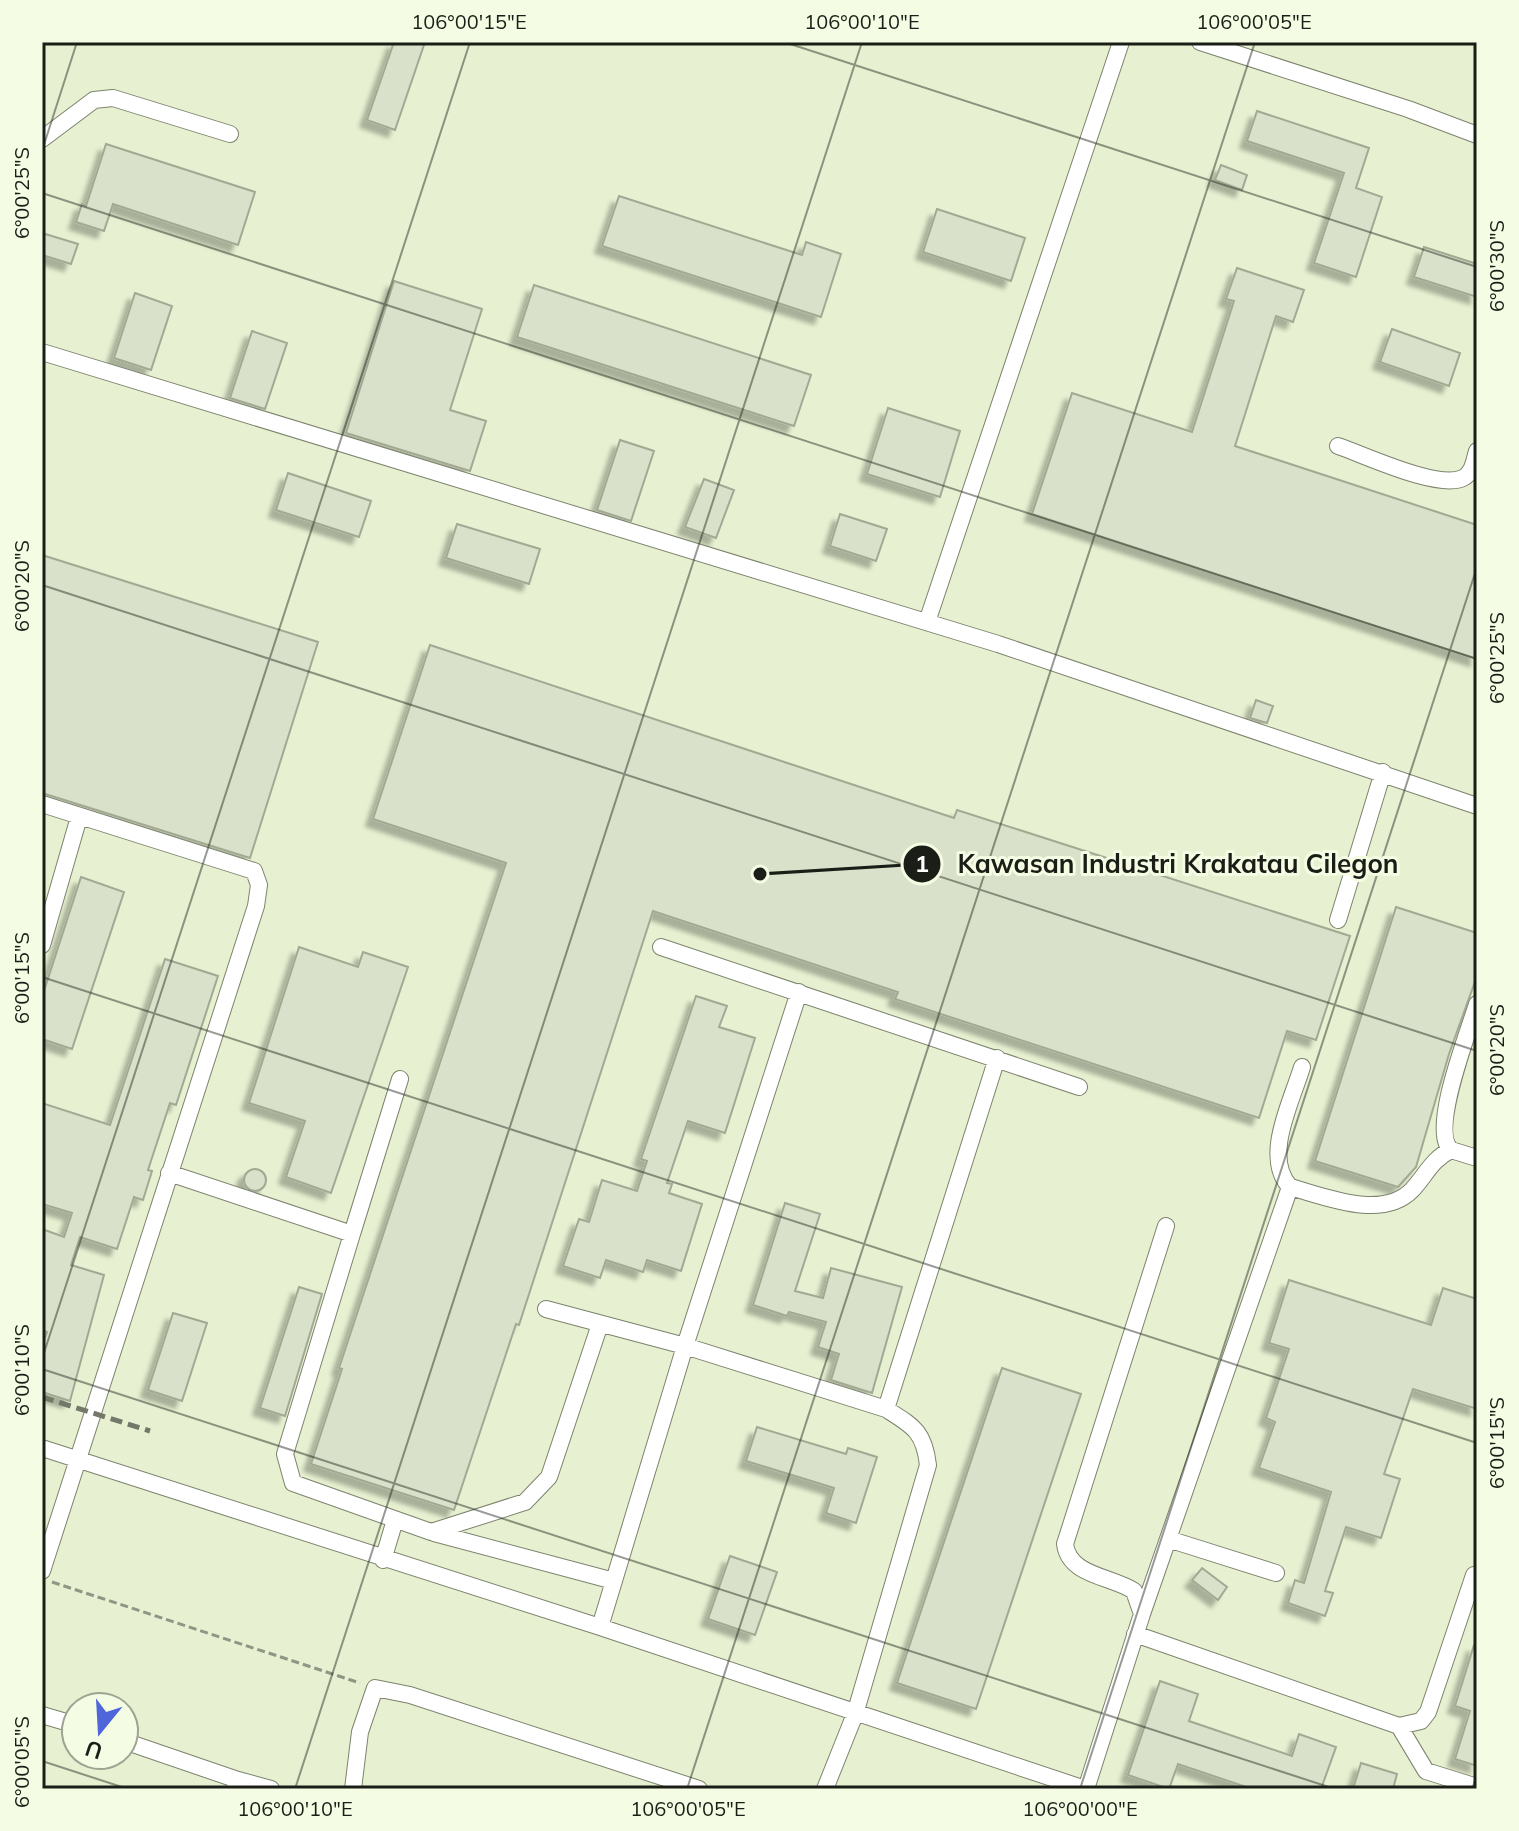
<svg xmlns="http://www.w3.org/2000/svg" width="1519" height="1831" font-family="Mulish,sans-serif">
  <defs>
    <filter id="shadow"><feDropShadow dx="-7" dy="7" stdDeviation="2" flood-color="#0004"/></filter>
  </defs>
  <rect width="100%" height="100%" fill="#f5fce4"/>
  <path fill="#e7f0d1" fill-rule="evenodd" d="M42,42H1477V1789H42ZM76,1707H124V1755H76Z"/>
  <path fill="#dae1ca" stroke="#a2a993" stroke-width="2" filter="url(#shadow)" d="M394,42H425L395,130L367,120Z
    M1257,111L1369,148L1356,188L1382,197L1356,277L1314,263L1344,173L1247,141Z
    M106,144L255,192L238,245L113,204L104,231L76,222L82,204L86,206Z
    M1221,165L1247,175L1242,190L1215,180Z
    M619,196L802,255L806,242L841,254L821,317L602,246Z
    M937,209L1025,238L1011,281L923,252Z
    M42,233L78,244L71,264L42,255Z
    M1424,247L1477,264V297L1414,277Z
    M1237,268L1304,290L1293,322L1276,316L1235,446L1477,525V659L1032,514L1072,393L1192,432L1234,301L1226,299Z
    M394,281L482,309L450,410L486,421L470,471L346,433Z
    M534,285L811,375L794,426L517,337Z
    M135,293L172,306L151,370L114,358Z
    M1392,329L1460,353L1449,386L1380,362Z
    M252,331L287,343L265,409L230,398Z
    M888,408L960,431L940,497L867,474Z
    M620,440L654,451L631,521L597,510Z
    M288,473L371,501L359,537L276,510Z
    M704,479L734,490L716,538L685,527Z
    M840,514L887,529L876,561L830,546Z
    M457,524L540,549L529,584L446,558Z
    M42,555L318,642L250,858L42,793Z
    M430,645L954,818L957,810L1350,936L1316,1040L1287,1031L1259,1118L895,999L898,992L653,911L519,1325L516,1324L454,1510L311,1464L342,1369L339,1368L506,863L373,819Z
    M1256,700L1273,706L1267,723L1250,718Z
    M81,877L124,892L72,1049L42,1039V997Z
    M1396,907L1477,933V976L1449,1054L1416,1167L1398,1187L1315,1161Z
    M299,947L358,967L363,952L408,967L331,1193L286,1177L305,1121L249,1103Z
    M165,959L218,976L176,1105L170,1103L148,1170L152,1171L143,1200L134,1197L117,1249L80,1237L71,1265L104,1275L70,1401L42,1392V1346L47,1332L42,1330V1229L64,1237L72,1213L42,1204V1103L110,1125Z
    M696,996L727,1006L719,1027L755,1038L725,1133L688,1121L667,1183L672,1184L669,1193L702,1204L681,1271L647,1260L643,1272L606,1260L600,1278L563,1266L579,1219L589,1222L602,1180L637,1191L647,1161L641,1159Z
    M244 1180a11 11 0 1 1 22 0a11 11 0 1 1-22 0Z
    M785,1203L820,1214L795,1291L823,1298L831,1268L902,1287L872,1393L831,1380L839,1354L818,1347L826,1322L789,1312L787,1316L753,1305Z
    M1289,1280L1431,1325L1443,1288L1477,1299V1409L1413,1389L1384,1474L1400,1479L1381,1538L1346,1527L1325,1591L1333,1593L1325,1616L1288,1603L1295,1580L1304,1583L1331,1492L1259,1468L1275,1422L1266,1418L1289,1349L1269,1343Z
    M299,1287L322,1294L285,1416L260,1408Z
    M173,1313L207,1323L182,1401L148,1390Z
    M1002,1368L1081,1394L976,1709L897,1683Z
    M757,1427L846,1454L848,1448L877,1457L856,1523L826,1513L834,1488L746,1461Z
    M730,1556L777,1572L755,1635L708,1619Z
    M1202,1568L1227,1587L1218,1600L1192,1580Z
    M1474,1645L1477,1646V1766L1455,1759L1470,1711L1455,1706Z
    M1160,1681L1198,1694L1189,1721L1292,1756L1299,1734L1336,1747L1321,1789H1252L1178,1764L1169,1789L1128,1775Z
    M1361,1763L1397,1774L1393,1789H1353Z"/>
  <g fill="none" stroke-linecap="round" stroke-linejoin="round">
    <defs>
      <path id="minor" d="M1200,42L1408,109L1477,135
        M42,139L94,100L113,98L230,134
        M42,352L998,644L1477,806
        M1338,446C1365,455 1438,490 1463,478C1473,473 1474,461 1477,451
        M927,622L1121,42
        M42,804L254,871L259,885L256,906L42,1571
        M1338,920L1383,772
        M42,945L79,817
        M661,947L1079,1087
        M799,992L685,1346L600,1627L1085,1789
        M1451,1150C1429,1131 1469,1031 1477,1004
        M169,1173L352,1234L285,1454L293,1483L431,1532L525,1502L549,1477L600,1324
        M1290,1187C1262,1157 1292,1101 1302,1067
        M352,1234L400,1079
        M546,1309L685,1346L886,1409C913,1426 924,1431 928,1465L855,1714L825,1789
        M886,1409L997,1058
        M42,1448L600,1627
        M434,1533L614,1581
        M1168,1539L1276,1573
        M383,1560L395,1520
        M1142,1614L1134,1591C1111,1576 1069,1576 1065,1544L1166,1226
        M1135,1634L1399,1726L1426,1771L1477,1787
        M42,1715L76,1725
        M1399,1726L1421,1721L1428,1712L1474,1575
        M124,1741L238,1780
        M235,1787L238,1780L271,1789
        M353,1789L360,1732L375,1688L410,1695L699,1789
        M1086,1789L1142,1614L1290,1187C1324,1196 1382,1221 1412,1190C1426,1175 1432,1159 1451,1150L1477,1158"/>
    </defs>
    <use href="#minor" stroke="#7c836d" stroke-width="18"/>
    <path stroke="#909585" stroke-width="3" stroke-dasharray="8 4" stroke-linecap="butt" d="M52,1582L360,1683"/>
    <use href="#minor" stroke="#fff" stroke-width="16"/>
    <path stroke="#737869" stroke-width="5" stroke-dasharray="12 6" stroke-linecap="butt" d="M42,1397L150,1431"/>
  </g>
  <path fill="none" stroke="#1b1e16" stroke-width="2" stroke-opacity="0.45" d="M784,42L1477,267M42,151L77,42M42,193L1477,659M42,585L1477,1051M42,977L1477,1443M42,1359L470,42M42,1369L1335,1789M42,1761L128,1789M295,1789L862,42M687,1789L1255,42M1080,1789L1477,567M1472,1789L1477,1775"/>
  <path fill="none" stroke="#1b1e16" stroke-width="3" d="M760 874L922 864"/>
  <g fill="#1b1e16" stroke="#f5fce4" stroke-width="3">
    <circle cx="760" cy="874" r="8"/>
    <circle cx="922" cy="864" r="20"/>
  </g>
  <g font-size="24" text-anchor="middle" font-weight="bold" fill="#fff">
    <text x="922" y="872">1</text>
  </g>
  <g font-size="26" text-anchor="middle" font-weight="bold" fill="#1b1e16" stroke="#f5fce4" stroke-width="6" stroke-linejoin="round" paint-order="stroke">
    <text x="1178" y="873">Kawasan Industri Krakatau Cilegon</text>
  </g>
  <rect width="1519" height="1831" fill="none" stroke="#f5fce4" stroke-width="88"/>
  <g transform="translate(100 1731) rotate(198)"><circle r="38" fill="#f5fce4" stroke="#9ea392" stroke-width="2"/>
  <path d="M0-6L14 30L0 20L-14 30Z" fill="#4f65da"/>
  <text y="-12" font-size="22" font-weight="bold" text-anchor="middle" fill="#1b1e16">U</text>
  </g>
  <rect x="44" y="44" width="1431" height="1743" fill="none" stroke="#1b1e16" stroke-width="3"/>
  <g font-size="20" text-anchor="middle" fill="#1b1e16">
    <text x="469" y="29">106°00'15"E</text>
    <text x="862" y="29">106°00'10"E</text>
    <text x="1254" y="29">106°00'05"E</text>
    <text transform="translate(22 193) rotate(-90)" y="7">6°00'25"S</text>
    <text transform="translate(1497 266) rotate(-90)" y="7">6°00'30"S</text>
    <text transform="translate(22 586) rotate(-90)" y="7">6°00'20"S</text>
    <text transform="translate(1497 658) rotate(-90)" y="7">6°00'25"S</text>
    <text transform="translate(22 978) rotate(-90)" y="7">6°00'15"S</text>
    <text transform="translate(1497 1050) rotate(-90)" y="7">6°00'20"S</text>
    <text transform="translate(22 1370) rotate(-90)" y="7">6°00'10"S</text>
    <text transform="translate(1497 1443) rotate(-90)" y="7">6°00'15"S</text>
    <text transform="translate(22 1762) rotate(-90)" y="7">6°00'05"S</text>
    <text x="295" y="1816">106°00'10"E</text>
    <text x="688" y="1816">106°00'05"E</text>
    <text x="1080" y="1816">106°00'00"E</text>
  </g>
</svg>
